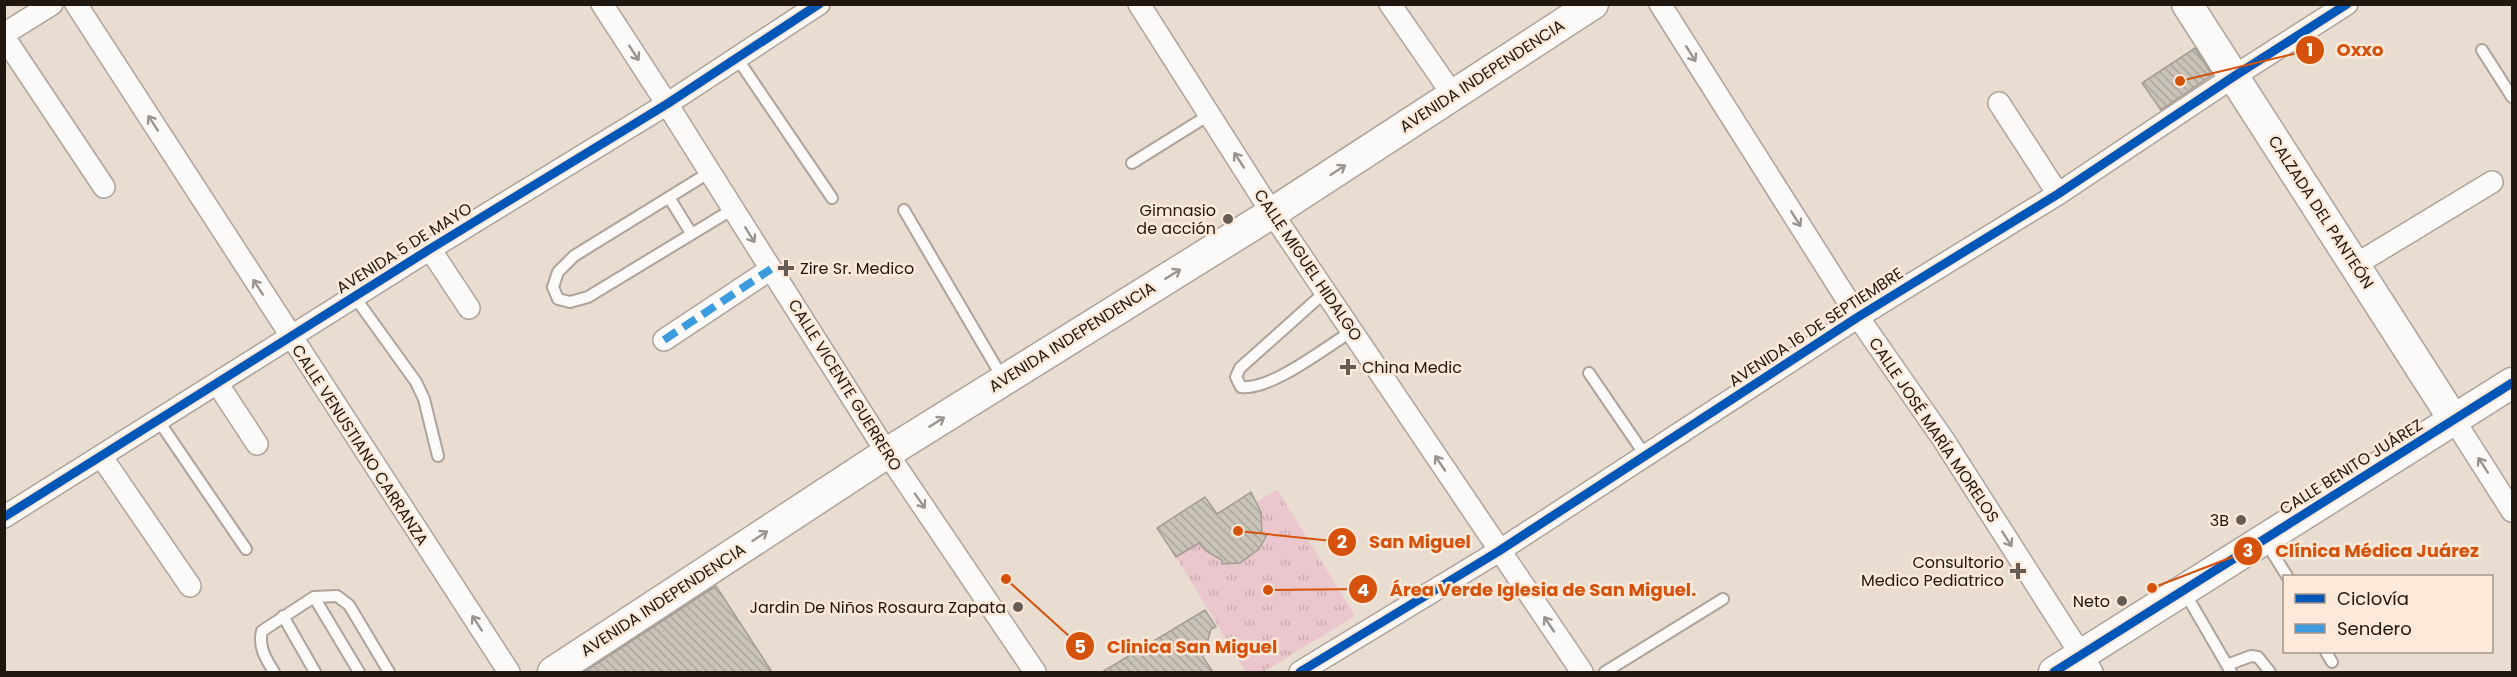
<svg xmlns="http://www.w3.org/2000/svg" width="2517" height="677" font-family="Poppins,sans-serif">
  <defs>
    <pattern id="grass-tufts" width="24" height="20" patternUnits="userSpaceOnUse" patternTransform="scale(1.5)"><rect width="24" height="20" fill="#eac7cd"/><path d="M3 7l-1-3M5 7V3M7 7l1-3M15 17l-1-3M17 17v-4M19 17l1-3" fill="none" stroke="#c8aaaf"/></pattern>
    <pattern id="building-back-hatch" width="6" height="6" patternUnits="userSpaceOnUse" patternTransform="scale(1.5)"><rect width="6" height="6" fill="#c9c2b8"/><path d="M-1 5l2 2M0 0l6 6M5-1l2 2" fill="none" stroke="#aca69d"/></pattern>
  </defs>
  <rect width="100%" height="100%" fill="#e9dcd1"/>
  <path fill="url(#grass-tufts)" d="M1277,489L1355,616L1263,672H1246L1176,557L1198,542L1206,551L1222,558V564C1245,562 1256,556 1267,536L1262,533L1261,512L1256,503Z"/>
  <path fill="url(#building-back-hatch)" stroke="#a49d93" stroke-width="1.5" d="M2195,48L2212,75L2161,110L2142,83Z
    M1251,492L1261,512L1262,533L1267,535L1259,549L1240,563L1222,564V560L1206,551L1199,543L1176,557L1157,528L1205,497L1217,514Z
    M716,586L772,672H584L708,591Z
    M1205,610L1216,627L1211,629L1203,657L1213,672H1102Z"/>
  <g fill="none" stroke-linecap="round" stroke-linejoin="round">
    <defs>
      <path id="service" d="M2482,50L2512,97
        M737,58L832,198
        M1132,163L1209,115
        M710,172L574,256L558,272L553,287L558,299L570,302L588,297L733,209
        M670,199L691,233
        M904,210L1002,377
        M1325,292L1240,368L1236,377L1241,387C1270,391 1325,348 1352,331
        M354,296L416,382L424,399L438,456
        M1589,373L1645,455
        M158,420L246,549
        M2265,541L2287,576
        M2184,591L2231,672
        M314,597L359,672
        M283,616L315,672
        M2326,652L2332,662
        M2227,665L2251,656L2258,657L2270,672
        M274,672C266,659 258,647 262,631L314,597L337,596L349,605L389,672
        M1605,672L1723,599"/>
      <path id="minor" d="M76,4L509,672
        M602,4L667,104L887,453L1035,672
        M1139,4L1272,213L1582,672
        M1390,4L1453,95
        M1660,4L1858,317L1943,439L2092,672
        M4,34L52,4
        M4,37L104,187
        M1999,103L2058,194
        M430,249L469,308
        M2355,265L2492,182
        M664,340L771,269
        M217,383L257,444
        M2454,420L2512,511
        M101,456L190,586
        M4,517L430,249L667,104L819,4
        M1300,672L1499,551L1858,317L2058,194L2233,77L2347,4"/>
      <path id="secondary" d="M2187,4L2454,420
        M553,672L887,453L1272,213L1593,4
        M2054,672L2512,383"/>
    </defs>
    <use href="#service" stroke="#aea39b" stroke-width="14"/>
    <use href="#minor" stroke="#aea39b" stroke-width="24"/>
    <use href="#secondary" stroke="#aea39b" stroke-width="33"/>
    <use href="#service" stroke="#fcfaf8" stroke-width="10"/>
    <use href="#minor" stroke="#fcfaf8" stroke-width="21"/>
    <use href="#secondary" stroke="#fcfaf8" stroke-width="30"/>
    <path stroke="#3c9ade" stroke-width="8" stroke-dasharray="15 8" stroke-linecap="butt" d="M664,340L771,269"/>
    <defs>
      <path id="cycleway" d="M4,517L430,249L667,104L819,4
        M1300,672L1499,551L1858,317L2058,194L2233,77L2347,4
        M2054,672L2512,383"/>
    </defs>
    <use href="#cycleway" stroke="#fde9d9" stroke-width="13"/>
    <use href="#cycleway" stroke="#0057b8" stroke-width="9"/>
  </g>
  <defs><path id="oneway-shaft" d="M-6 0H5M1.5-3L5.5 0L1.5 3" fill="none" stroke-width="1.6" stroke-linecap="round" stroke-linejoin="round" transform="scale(1.5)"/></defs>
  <g stroke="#999490">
    <use href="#oneway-shaft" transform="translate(634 53) rotate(57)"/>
    <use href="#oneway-shaft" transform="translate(1691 54) rotate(58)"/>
    <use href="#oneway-shaft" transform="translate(153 123) rotate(-123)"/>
    <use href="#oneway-shaft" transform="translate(1239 160) rotate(-123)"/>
    <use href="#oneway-shaft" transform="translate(1338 170) rotate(-33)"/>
    <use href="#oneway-shaft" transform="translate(1796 219) rotate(58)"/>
    <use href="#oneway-shaft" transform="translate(750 235) rotate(58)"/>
    <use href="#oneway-shaft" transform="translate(1173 274) rotate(-32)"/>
    <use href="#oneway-shaft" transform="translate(258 287) rotate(-123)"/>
    <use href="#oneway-shaft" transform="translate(937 422) rotate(-32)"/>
    <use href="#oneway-shaft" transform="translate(1440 463) rotate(-124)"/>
    <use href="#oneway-shaft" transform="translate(2483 465) rotate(-123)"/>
    <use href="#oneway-shaft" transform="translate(920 501) rotate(55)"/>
    <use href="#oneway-shaft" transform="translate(760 536) rotate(-33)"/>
    <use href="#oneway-shaft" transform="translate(2007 539) rotate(57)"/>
    <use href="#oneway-shaft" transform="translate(477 623) rotate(-123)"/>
    <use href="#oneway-shaft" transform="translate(1549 624) rotate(-124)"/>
  </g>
  <g fill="#665c54" stroke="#fde9d9" stroke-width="2">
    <circle cx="1228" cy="219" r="6"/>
    <path d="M783 259h6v6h6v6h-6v6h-6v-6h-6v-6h6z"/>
    <path d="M1345 358h6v6h6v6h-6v6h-6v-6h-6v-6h6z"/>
    <circle cx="2241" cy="520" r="6"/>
    <path d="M2015 562h6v6h6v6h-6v6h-6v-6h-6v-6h6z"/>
    <circle cx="2122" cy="601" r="6"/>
    <circle cx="1018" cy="607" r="6"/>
  </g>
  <g text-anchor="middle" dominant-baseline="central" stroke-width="5" stroke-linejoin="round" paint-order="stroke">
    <g font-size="16" fill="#1f1710" stroke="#fde9d9">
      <text transform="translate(1482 76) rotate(-33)">AVENIDA INDEPENDENCIA</text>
      <text transform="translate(2321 212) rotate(57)">CALZADA DEL PANTEÓN</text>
      <text transform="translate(404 248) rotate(-32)">AVENIDA 5 DE MAYO</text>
      <text transform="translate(1308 265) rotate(56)">CALLE MIGUEL HIDALGO</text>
      <text transform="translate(1816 327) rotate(-33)">AVENIDA 16 DE SEPTIEMBRE</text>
      <text transform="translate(1072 337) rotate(-32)">AVENIDA INDEPENDENCIA</text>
      <text transform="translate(845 385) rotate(58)">CALLE VICENTE GUERRERO</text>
      <text transform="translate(1934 430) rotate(56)">CALLE JOSÉ MARÍA MORELOS</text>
      <text transform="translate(360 445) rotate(57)">CALLE VENUSTIANO CARRANZA</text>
      <text transform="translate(2351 467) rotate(-32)">CALLE BENITO JUÁREZ</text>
      <text transform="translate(663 600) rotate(-33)">AVENIDA INDEPENDENCIA</text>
    </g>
    <g font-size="16" fill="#1f1710" stroke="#fde9d9" text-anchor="end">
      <text x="1216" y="210">Gimnasio<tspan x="1216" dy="18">de acción</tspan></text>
      <text x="800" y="268" text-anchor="start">Zire Sr. Medico</text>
      <text x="1362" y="367" text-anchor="start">China Medic</text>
      <text x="2229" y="520">3B</text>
      <text x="2004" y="562">Consultorio<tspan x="2004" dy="18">Medico Pediatrico</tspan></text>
      <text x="2110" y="601">Neto</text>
      <text x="1006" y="607">Jardin De Niños Rosaura Zapata</text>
    </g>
  </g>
  <path fill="none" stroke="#d4520c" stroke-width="2" d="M2180 81L2310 50M1238 531L1342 542M2152 588L2248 551M1268 590L1363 589M1006 579L1080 646"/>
  <g fill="#d4520c" stroke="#fde9d9" stroke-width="2">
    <circle cx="2180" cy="81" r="6"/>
    <circle cx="1238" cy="531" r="6"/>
    <circle cx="2152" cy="588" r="6"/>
    <circle cx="1268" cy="590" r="6"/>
    <circle cx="1006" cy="579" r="6"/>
    <circle cx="2310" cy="50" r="15"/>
    <circle cx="1342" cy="542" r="15"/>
    <circle cx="2248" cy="551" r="15"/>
    <circle cx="1363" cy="589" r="15"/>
    <circle cx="1080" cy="646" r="15"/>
  </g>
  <g font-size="18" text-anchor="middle" font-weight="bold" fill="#fff">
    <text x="2310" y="56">1</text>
    <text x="1342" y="548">2</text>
    <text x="2248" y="557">3</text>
    <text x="1363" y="596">4</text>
    <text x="1080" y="653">5</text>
  </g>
  <g font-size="18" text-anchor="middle" font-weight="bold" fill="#d4520c" stroke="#fde9d9" stroke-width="5" stroke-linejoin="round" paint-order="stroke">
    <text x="2360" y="56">Oxxo</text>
    <text x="1420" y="548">San Miguel</text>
    <text x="2377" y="557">Clínica Médica Juárez</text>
    <text x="1543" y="596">Área Verde Iglesia de San Miguel.</text>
    <text x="1192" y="653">Clinica San Miguel</text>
  </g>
  <rect width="2517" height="677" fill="none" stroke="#1f1710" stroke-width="12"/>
  <rect x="2283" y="575" width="210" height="78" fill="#fde9d9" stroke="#a49589" stroke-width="1.5"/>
  <rect x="2295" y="594" width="30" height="9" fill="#0057b8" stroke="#a49589" stroke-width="1.5"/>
  <text x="2337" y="605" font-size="18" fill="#1f1710">Ciclovía</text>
  <rect x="2295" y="624" width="30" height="9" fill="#3c9ade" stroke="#a49589" stroke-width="1.5"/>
  <text x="2337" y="635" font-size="18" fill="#1f1710">Sendero</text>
</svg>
